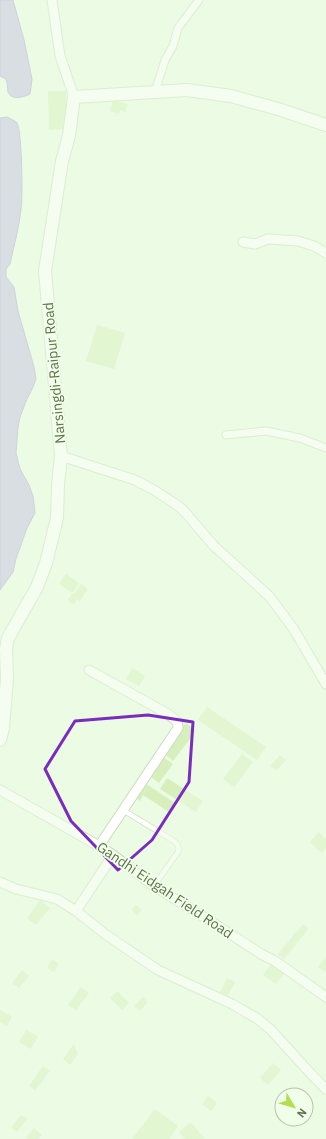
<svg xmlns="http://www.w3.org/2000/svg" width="326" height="1139" font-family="'IBM Plex Sans',sans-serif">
  <rect width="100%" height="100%" fill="#ebfbe4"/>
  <path fill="#c3bae3" stroke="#ada0d5" d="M0,0H13L24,40L32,79L30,94C24,97 12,101 8,92C7,88 8,83 6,79L0,76Z
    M7,117C10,119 15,120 17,123C22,131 23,198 21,209C19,228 14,246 10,264L6,269V277L14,287L18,311L34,367L36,379L33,387L27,399L20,417L18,427L16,453L20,469L29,485L33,496L35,513L27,528L16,559L13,572L0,590V118Z"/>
  <path fill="#d7efbd" d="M48,91H66V129L49,130Z
    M113,100L128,104L125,112L120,110L119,114L110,111Z
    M97,325L125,333L114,369L86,361Z
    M66,574L79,583L72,593L59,584Z
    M81,584L88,589L80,601L77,599L74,605L68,600L72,594L75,593Z
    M132,668L145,676L139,686L126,679Z
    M207,707L266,747L257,760L198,720Z
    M186,723L196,731L173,761L163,753Z
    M242,754L253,762L234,787L223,779Z
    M280,755L286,760L276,771L270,766Z
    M162,756L173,764L159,783L148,775Z
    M167,778L203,801L196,812L160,789Z
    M145,783L175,803L169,812L143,795L140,801L136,798Z
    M319,832L326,839V848L322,853L310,842Z
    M40,900L50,908L36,925L27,918Z
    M136,905L142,910L137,915L132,910Z
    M303,924L309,928L284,959L278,954Z
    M326,957V970L325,972L318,967Z
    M52,959L59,964L54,972L47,968Z
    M273,961L286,971L276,984L263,975Z
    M22,970L29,976L19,988L12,983Z
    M227,978L235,982L228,996L220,992Z
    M81,987L89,993L76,1010L68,1005Z
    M117,991L129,1003L122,1010L110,998Z
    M143,997L148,1002L140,1011L134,1006Z
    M0,1010L12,1017L7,1026L0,1022Z
    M26,1030L38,1036L31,1049L19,1042Z
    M74,1044L78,1054L70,1065L63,1059Z
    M273,1063L281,1070L268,1085L260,1078Z
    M43,1066L50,1071L35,1090L29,1086Z
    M208,1096L217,1103L211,1111L202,1104Z
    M155,1109L178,1126L169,1139H132Z
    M21,1115L27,1119L17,1132L11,1128Z
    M190,1122L205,1139H185L179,1132Z
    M34,1128L42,1135L38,1139H28L26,1137Z"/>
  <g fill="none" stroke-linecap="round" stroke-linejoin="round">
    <defs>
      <path id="service" d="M123,810L174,841C177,844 180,846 178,852L154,886"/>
      <path id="pedestrian" d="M155,92L165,60L173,46L178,28L199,0
        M226,435L266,431L300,438L326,448"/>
      <path id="minor" d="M52,0L60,56L74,97
        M243,242L255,244L268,239L298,241L314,246L326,253
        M61,456L135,480L154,490L177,505L184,511L214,546L269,596L293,628L326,684
        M89,670L168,714C173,718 179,721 178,728L99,846
        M0,790L99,846L113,855L154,886L215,924L261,954L275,961L326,997
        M0,882L16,889L57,899L76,911L105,934L158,970L232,1004L258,1019L271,1030L312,1075L326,1089
        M76,911L113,855"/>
      <path id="tertiary" d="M0,740L3,728L7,679L6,649L8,638L37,587L46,563L57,518L58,484L61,456L45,271L62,161L69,136L74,97L187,90L231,96L278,109L326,125"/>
    </defs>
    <use href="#service" stroke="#cbdcbd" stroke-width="6"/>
    <use href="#pedestrian" stroke="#cbdcbd" stroke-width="9"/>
    <use href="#minor" stroke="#cbdcbd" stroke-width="11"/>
    <use href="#tertiary" stroke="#cbdcbd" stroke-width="14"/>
    <use href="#service" stroke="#fff" stroke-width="4.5"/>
    <use href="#pedestrian" stroke="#fff" stroke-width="7"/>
    <use href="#minor" stroke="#fff" stroke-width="9"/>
    <use href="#tertiary" stroke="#fff" stroke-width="12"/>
  </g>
  <path d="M0 0H326V1139H0ZM148,715L193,722L189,782L152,840L118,870L71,821L45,769L75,721Z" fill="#ebfbe4" fill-opacity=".55" fill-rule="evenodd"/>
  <path fill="none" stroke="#7b2cbf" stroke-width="3" stroke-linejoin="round" d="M148,715L193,722L189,782L152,840L118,870L71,821L45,769L75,721Z"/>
  <g text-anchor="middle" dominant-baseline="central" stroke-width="3.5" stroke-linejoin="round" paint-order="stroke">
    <g font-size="14" fill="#61724b" stroke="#f0feea">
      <text transform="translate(54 373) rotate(-95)">Narsingdi-Raipur Road</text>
      <text transform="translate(165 890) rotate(34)">Gandhi Eidgah Field Road</text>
    </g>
  </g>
  <g transform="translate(294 1107) rotate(128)"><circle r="19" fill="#f0feea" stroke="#b7c6aa"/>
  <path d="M0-3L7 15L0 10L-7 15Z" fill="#b2df4f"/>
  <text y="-6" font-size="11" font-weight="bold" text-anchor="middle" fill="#61724b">N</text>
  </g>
</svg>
